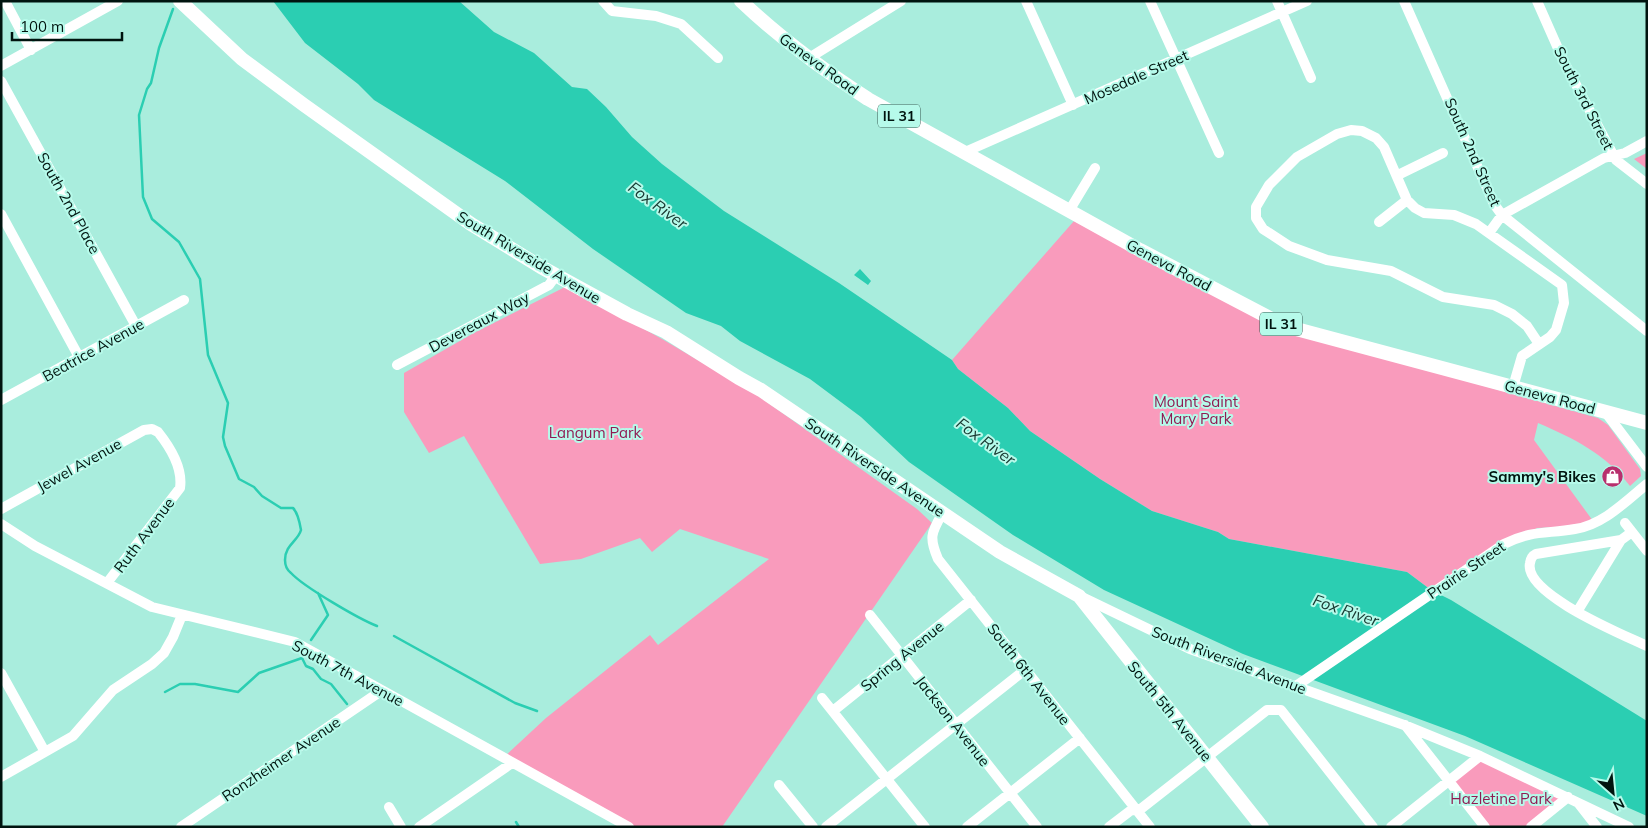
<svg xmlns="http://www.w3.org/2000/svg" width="1648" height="828" font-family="Mulish,sans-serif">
  <rect width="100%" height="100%" fill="#a9eddd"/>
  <path fill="#f99bbc" d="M1647,153V169L1634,159Z
    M1074,221L1194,286L1275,327L1598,418L1608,425L1640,469L1641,476L1630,486C1606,454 1573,438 1538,423L1534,440L1593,521L1574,526L1537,528L1431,590L1407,572L1229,539L1218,532L1152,511L1100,479L1030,431L1008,408L958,369L952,360Z
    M567,286L662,339L757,395L917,509L932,523L722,827H625L504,757L546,718L650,635L658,645L769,559L680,529L652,552L640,538L581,559L540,564L464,436L429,453L404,412V373L472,334Z
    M1481,757L1564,798L1528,827H1487L1451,782Z"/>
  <path fill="#2bceb2" d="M273,1H459L494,32L534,53L572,87L587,89L606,107L632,137L662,164L724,211L839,283L952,360L958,369L1008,408L1030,431L1100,479L1152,511L1218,532L1229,539L1407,572L1431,590L1451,600L1647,721V816L1465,736L1243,654L1104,590L1013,535L909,462L861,417L810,379L740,341L721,326L686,313L593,249L505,181L374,100L358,84L305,43Z
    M860,269L871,281L868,285L854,275Z"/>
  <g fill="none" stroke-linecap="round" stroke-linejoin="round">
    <path stroke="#2bceb2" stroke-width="2.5" d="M173,9L159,48L151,83L147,89L139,115L143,197L152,219L179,242L200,279L208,355L228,403L223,437L225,446L239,479L254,487L262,496L281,508H293C297,512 300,524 301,530C298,541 285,545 285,560C285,565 287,570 291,573C304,587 359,619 377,626
      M394,636L515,703L537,711
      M311,640L328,615L318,593
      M165,692L180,684H195L238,692L259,673L302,658L306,666L313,669L321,679L331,684L347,704
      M516,822L519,827"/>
    <path stroke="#fff" stroke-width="10" d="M5,1L31,50
      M603,1L612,11L656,16L681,24L718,58
      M1026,1L1073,105
      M1150,1L1219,153
      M1277,1L1311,78
      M1404,1L1494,204L1502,215L1647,331
      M1537,1L1564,62L1616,160L1647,184
      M809,58L901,1
      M1,66L118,1
      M1,81L136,326
      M965,152L1307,1
      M1398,175L1443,153
      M1069,211L1095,168
      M1,214L79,357
      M1379,222L1407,200
      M1489,233L1502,215L1604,158L1625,153L1647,141
      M397,365L549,285L557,274
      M1513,387L1522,356L1550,337L1556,330L1564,303L1562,285L1476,224L1454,215L1424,213L1415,208L1407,200L1384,147L1376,138L1362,131L1351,130L1337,134L1297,157L1269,185L1256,207V218L1263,229L1289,246L1327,260L1391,271L1443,297L1494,305L1512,314L1527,326L1539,344
      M1,400L184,300
      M1606,413L1647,467
      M1,509L144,430L152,429L158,432C170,447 183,468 180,488L107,583
      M942,514C931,533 929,538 938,559L1150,827
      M1625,523L1647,551
      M1,524L35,546L152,607L295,642L629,827
      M1621,540L1536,554C1532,556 1531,558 1530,563C1523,594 1624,635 1647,646
      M1082,597L1190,649L1404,725L1480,756L1629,827
      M1577,612L1621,540L1632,532
      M870,615L1037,827
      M1,673L45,752
      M1296,686L1504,544C1532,530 1546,534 1575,529C1603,525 1626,501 1647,484
      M822,698L925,827
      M833,711L971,600
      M1405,725L1485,827
      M1,777L73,736L113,690L152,664L164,653L173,637L182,615
      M779,785L813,827
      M1579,804L1597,827
      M389,807L401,827
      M181,827L381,691
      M419,827L512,763
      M826,827L1026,669
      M967,827L1080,738
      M1109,827L1130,811L1142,808L1267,710H1281L1373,827
      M1391,827L1480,756
      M1531,827L1568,797"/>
    <path stroke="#fff" stroke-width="14" d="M180,1L242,59L304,105L471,224L541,267L627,314L666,332L739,378L761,390L1000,552L1079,596L1262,827
      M741,1C780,38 823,70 868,99L1140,250L1285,326L1647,423"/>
  </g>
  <defs>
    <symbol id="shop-disc" viewBox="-11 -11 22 22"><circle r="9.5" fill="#b82f6d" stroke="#b6faea"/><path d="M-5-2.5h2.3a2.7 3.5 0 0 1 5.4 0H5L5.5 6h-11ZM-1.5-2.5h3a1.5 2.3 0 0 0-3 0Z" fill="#fff"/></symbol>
  </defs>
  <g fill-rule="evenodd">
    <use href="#shop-disc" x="1600" y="464" width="25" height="25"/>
  </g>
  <g text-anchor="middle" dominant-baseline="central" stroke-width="4" stroke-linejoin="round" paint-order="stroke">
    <g fill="#b6faea" stroke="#375951" stroke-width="1">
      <rect x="878" y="104.5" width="42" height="23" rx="4"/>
      <rect x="1260" y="312.5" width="42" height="23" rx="4"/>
    </g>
    <g font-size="14" font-weight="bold" fill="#00140f">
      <text x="899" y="116">IL 31</text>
      <text x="1281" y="324">IL 31</text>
    </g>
    <g font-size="15" fill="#00140f" stroke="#b6faea">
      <text transform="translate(819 64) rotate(36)">Geneva Road</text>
      <text transform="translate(1136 77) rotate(-24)">Mosedale Street</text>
      <text transform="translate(1584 98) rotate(63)">South 3rd Street</text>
      <text transform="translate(1473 152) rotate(66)">South 2nd Street</text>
      <text transform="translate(69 203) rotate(61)">South 2nd Place</text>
      <text transform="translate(529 257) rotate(31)">South Riverside Avenue</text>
      <text transform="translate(1169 265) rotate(28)">Geneva Road</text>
      <text transform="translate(479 322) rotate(-28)">Devereaux Way</text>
      <text transform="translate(93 350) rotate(-29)">Beatrice Avenue</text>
      <text transform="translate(1550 397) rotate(15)">Geneva Road</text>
      <text transform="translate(79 465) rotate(-29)">Jewel Avenue</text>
      <text transform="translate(875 467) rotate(34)">South Riverside Avenue</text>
      <text transform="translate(144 535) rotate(-53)">Ruth Avenue</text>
      <text transform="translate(1466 570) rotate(-34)">Prairie Street</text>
      <text transform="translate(902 656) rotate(-39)">Spring Avenue</text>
      <text transform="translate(1229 660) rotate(21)">South Riverside Avenue</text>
      <text transform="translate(348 673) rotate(28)">South 7th Avenue</text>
      <text transform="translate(1029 674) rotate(52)">South 6th Avenue</text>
      <text transform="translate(1170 711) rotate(51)">South 5th Avenue</text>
      <text transform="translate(953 721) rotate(52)">Jackson Avenue</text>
      <text transform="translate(281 759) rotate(-34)">Ronzheimer Avenue</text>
    </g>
    <g font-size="15" fill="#901b52" stroke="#b6faea">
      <text x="1196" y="401">Mount Saint<tspan x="1196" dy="17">Mary Park</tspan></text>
      <text x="595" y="432">Langum Park</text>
      <text x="1501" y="798">Hazletine Park</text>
    </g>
    <g font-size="15" font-weight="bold" fill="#00140f" stroke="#b6faea" text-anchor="end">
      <text x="1596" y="476">Sammy's Bikes</text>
    </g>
    <g font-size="16" font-style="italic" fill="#16352e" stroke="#b6faea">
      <text transform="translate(658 205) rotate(36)">Fox River</text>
      <text transform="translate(986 441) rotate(36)">Fox River</text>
      <text transform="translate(1346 610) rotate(19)">Fox River</text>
    </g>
  </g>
  <rect width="1648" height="828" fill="none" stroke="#00140f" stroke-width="5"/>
  <g transform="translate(1613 793) rotate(153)" stroke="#b6faea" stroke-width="4" paint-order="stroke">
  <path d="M0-4L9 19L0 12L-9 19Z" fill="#00140f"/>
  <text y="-8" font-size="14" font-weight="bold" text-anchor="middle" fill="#00140f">N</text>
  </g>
  <path d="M12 32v8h110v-8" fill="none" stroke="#00140f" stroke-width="2.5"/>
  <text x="20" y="32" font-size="15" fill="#00140f" stroke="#b6faea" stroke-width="4" paint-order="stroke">100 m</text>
</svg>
